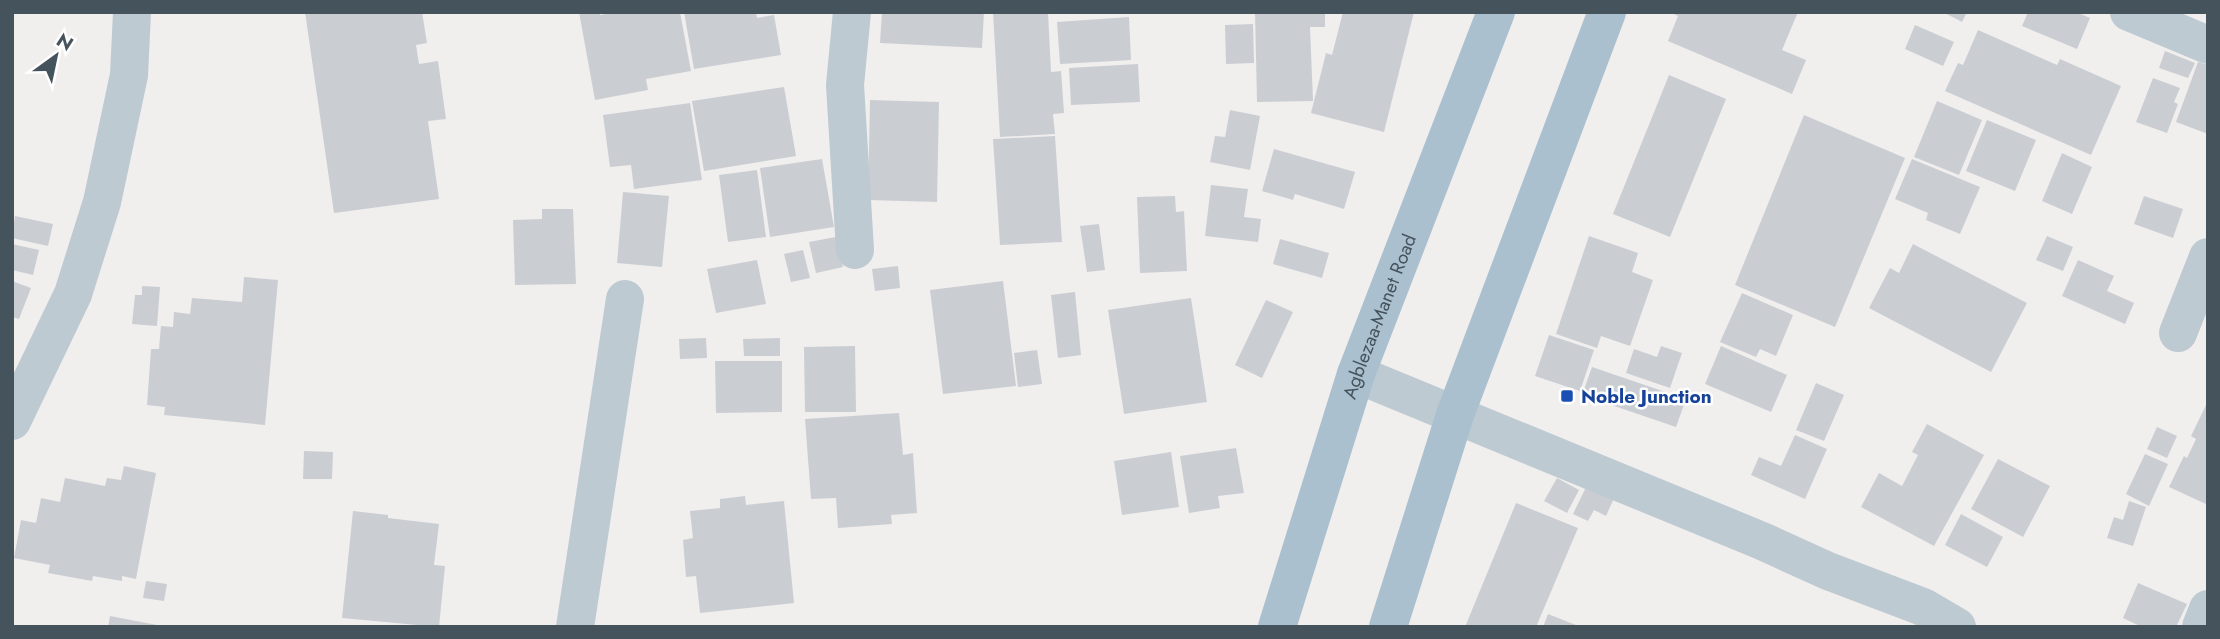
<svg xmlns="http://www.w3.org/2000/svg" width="2220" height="639" font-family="Jost,sans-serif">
  <rect width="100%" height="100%" fill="#f1eeee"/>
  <path fill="#caced3" d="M305,12H422L427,43L416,45L419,64L438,61L446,119L428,121L439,199L334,213Z
    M579,12H600V15L617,12H680L691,71L646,79L648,90L595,100Z
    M684,12H756L757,18L774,15L781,55L694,69Z
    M882,12H984L982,48L880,43Z
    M993,12H1048L1051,72L1061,71L1064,113L1053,114L1055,134L1000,137Z
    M1255,12H1325V27H1310L1313,101L1257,102Z
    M1343,12H1414L1384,132L1311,113L1326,53L1332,55Z
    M1670,12H1798L1782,50L1806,60L1792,94L1668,41L1678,16Z
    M1943,12H1967L1962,22Z
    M2028,12H2076L2090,18L2077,49L2022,26Z
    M1129,17L1131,60L1060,64L1057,22Z
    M1253,24L1254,63L1226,64L1225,25Z
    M1915,25L1954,42L1943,66L1905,49Z
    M1978,30L2057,65L2060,59L2121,86L2091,155L1945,91L1958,63L1963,65Z
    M2165,51L2195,63L2188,78L2159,68Z
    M2198,62L2208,65V134L2176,122Z
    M1138,64L1140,102L1071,105L1069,68Z
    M1669,75L1726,99L1670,237L1613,214Z
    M2153,78L2180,88L2174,102L2178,104L2167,133L2136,122Z
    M784,87L796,156L704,171L692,101Z
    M870,100L939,102L937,202L868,200Z
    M1937,101L1982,120L1959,175L1914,157Z
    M690,103L702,180L634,189L631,165L610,167L603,115Z
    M1230,110L1260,116L1250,170L1210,162L1215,136L1225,137Z
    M1804,115L1905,158L1835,327L1735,285Z
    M1987,120L2036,140L2015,191L1966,171Z
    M1055,136L1062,242L1000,245L993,139Z
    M1274,149L1355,172L1344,209L1295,194L1293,200L1262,191Z
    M2062,153L2092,167L2072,214L2042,201Z
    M822,159L834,227L770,237L760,168Z
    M1912,159L1980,187L1960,234L1926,220L1928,213L1895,199Z
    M757,170L766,237L728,242L719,175Z
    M1211,185L1248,189L1244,217L1261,219L1258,242L1205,236Z
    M623,192L669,196L662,267L617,263Z
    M1175,196L1176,212L1184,211L1187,271L1140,273L1137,197Z
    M2144,196L2183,209L2173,238L2134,224Z
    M542,209H573L576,284L515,285L513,220L542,219Z
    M15,216L53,224L48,246L12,238Z
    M1099,224L1105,270L1087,272L1080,226Z
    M1589,236L1638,253L1632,272L1653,280L1630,346L1601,336L1597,348L1556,334Z
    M2047,236L2073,247L2063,271L2036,260Z
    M836,237L843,267L816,273L809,242Z
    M1280,239L1329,253L1322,278L1273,264Z
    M12,244L39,250L33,275L12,270Z
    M1913,244L2027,303L1991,372L1869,308L1890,268L1899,273Z
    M803,250L810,278L791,282L784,254Z
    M757,260L766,304L716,313L707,269Z
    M2078,260L2114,276L2107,291L2134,303L2125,324L2062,296Z
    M898,266L900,288L875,291L872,269Z
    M244,277L278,280L265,425L164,415L165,407L147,405L151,349H159L161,326L173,327L174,312L190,314L192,298L242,302Z
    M12,281L31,288L19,319L12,317Z
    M1003,281L1016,386L943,394L930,290Z
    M142,286L160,287L157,326L132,324L135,295H142Z
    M1075,292L1081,355L1058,358L1051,295Z
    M1742,293L1793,315L1776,356L1760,349L1756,357L1720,342Z
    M1191,298L1207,402L1124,414L1108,310Z
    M1266,300L1293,312L1262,378L1235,365Z
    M1549,335L1594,350L1580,391L1535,376Z
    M706,338L707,358L680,359L679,339Z
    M780,338V356H744L743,339Z
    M855,346L856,412H805L804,347Z
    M1661,346L1682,353L1670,388L1626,373L1634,349L1657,357Z
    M1721,346L1787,375L1771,412L1705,384Z
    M1037,350L1042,384L1018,387L1014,353Z
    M715,361H782V412L716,413Z
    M1592,367L1686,399L1676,427L1582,395Z
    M1816,383L1844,395L1824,441L1796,430Z
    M2208,401V505L2169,487L2184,456L2187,458L2196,439L2191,436Z
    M899,413L903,455L913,453L917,513L891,515L892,524L838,528L836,498L811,499L805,419Z
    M1927,424L1984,455L1934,546L1861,507L1879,473L1902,486L1918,455L1912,452Z
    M2157,427L2177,436L2167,458L2147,449Z
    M1795,435L1827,449L1805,499L1751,475L1759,457L1781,466Z
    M1236,448L1244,493L1218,496L1220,508L1189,513L1180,456Z
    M304,451L333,452L332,479H303Z
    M1171,452L1179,507L1122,515L1114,461Z
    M2145,454L2168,464L2149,506L2126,494Z
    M1998,459L2050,486L2023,537L1971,509Z
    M124,466L156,473L136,579L122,576V581L93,576L92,581L48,573L50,565L14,558L21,520L36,523L41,498L60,502L65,478L105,486L107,478L121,480Z
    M1557,478L1579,490L1567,513L1544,501Z
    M1588,483L1615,496L1606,516L1594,510L1588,521L1573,514Z
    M745,496L746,505L784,501L794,603L700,613L696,576L686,577L683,540L693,538L690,511L720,508V499Z
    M2129,501L2146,507L2133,546L2107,538L2114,517L2123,520Z
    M1516,503L1578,528L1536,627H1465Z
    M353,511L388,515V518L439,524L434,565L445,566L439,627L342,618Z
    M1961,514L2003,537L1987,567L1945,545Z
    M146,581L167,584L164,601L143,598Z
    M2138,583L2187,604L2176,627H2142L2123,618Z
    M1548,614L1581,627H1543Z
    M110,616L157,625V627H108Z"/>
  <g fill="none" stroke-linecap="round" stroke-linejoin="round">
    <path stroke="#bdcad1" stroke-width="38" d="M852,12L845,85L855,250
      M2129,12L2208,45
      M2178,333L2208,257
      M1356,374L1762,541L1828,571L1923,607L1957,627
      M12,421L73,294L102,202L129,75L132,12
      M575,627L625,299
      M2201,627L2208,609"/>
    <g stroke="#abc0cf" stroke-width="38">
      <path id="s1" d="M1277,627L1356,374L1496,12"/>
      <path d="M1388,627L1455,415L1607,12"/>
    </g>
  </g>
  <rect fill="#1a4fb4" stroke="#fff" stroke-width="2.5" x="1560" y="389" width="14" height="14" rx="3.5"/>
  <g text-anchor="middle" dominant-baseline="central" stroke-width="5" stroke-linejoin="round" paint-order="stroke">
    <g font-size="19" fill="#45535d" stroke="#fff">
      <text stroke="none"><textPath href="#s1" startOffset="327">Agblezaa-Manet Road</textPath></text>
    </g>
    <g font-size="19" font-weight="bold" fill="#164399" stroke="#fff" text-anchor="start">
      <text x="1581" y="396">Noble Junction</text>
    </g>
  </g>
  <rect width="2220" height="639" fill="none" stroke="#45535d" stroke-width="28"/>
  <g transform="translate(56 56) rotate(33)" stroke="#ffffff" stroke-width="5" paint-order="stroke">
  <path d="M0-5L12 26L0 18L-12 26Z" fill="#45535d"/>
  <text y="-10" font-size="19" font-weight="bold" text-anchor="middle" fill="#45535d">N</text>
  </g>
</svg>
